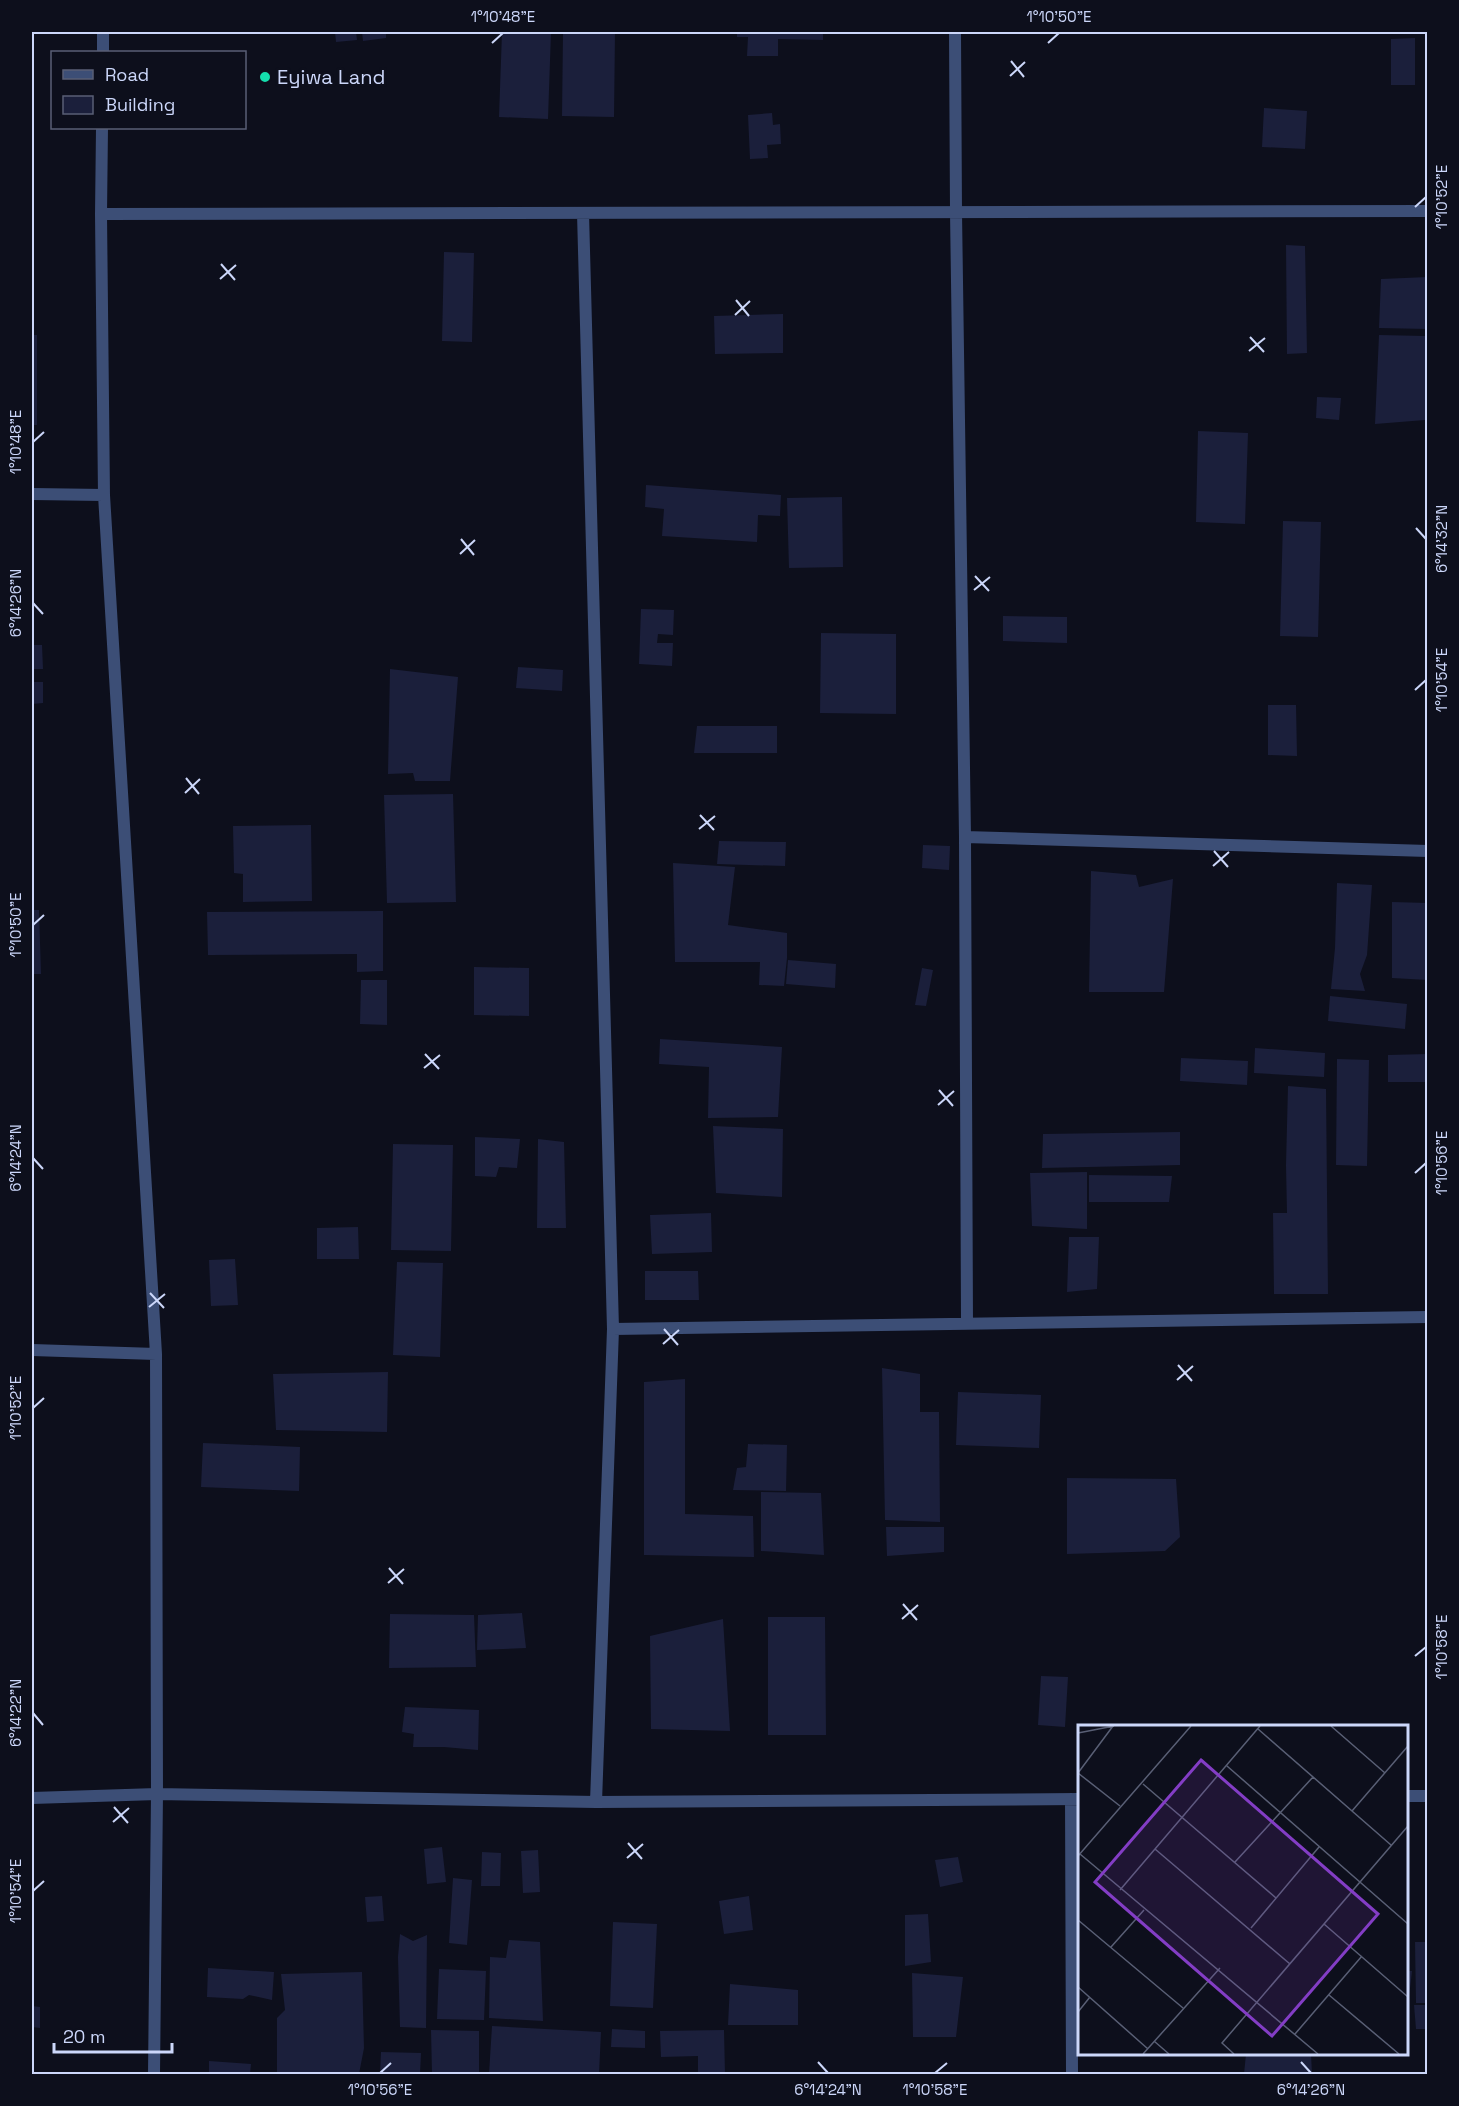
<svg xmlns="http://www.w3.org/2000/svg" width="1459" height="2106" font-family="'Space Grotesk',sans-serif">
  <rect width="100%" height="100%" fill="#0d0f1c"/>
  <path fill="#1b1f3b" d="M335,32H356L357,40L336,42Z
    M362,32H386V38L363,41Z
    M502,32H551L548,119L499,117Z
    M563,32H615L614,117L562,116Z
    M737,32H823V40L778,39V56H747L748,37H737Z
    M1415,38V85H1391V39Z
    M1264,108L1307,111L1305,149L1262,147Z
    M772,113L773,125L780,124L781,144L767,145L768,158L750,159L748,115Z
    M1286,245L1305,246L1307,353L1287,354Z
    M444,252L474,253L472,342L442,341Z
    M1428,277V329L1379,328L1381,279Z
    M783,314V353L715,354L714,316Z
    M32,335H37V425H32Z
    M1379,335L1425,336V420L1375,424Z
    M1317,397L1341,398L1339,420L1316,418Z
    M1198,431L1248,433L1245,524L1196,522Z
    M646,485L781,495L780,516L758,515L757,542L662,536L664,509L645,507Z
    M842,497L843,567L789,568L787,498Z
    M1283,521L1321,522L1318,637L1280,636Z
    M641,609L674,610L673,635L658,634L657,643H673L672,666L639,664Z
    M1003,616L1067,617V643L1003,641Z
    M821,633L896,634V714L820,713Z
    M32,645H42L43,669H32Z
    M518,667L563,670L562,691L516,688Z
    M390,669L458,677L450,781H415L413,773L388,774Z
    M32,682H43V703L32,704Z
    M1268,705H1296L1297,756L1268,755Z
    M697,726H777V753H694Z
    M453,794L456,902L387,903L384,795Z
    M311,825L312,901L243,902V874L234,873L233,826Z
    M719,841L786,842L785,866L717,864Z
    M923,845L950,846L949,870L922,868Z
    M673,863L735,867L728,925L787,933V958L784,986L759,985L760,962H675Z
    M1091,871L1136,875L1139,887L1173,879L1164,992H1089Z
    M1337,883L1372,885L1367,955L1360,974L1365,991L1331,989L1335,948Z
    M1392,902L1428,903V980L1392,978Z
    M32,910H39L41,974H32Z
    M383,911V971L357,972V954L208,955L207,912Z
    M788,960L836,964L835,988L786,984Z
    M474,967L529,968V1016L474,1015Z
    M922,968L933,970L926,1006L915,1005Z
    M361,980H387V1025L360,1024Z
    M1330,996L1407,1004L1405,1029L1328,1021Z
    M660,1039L782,1047L778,1117L708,1118L709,1067L659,1064Z
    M1255,1048L1325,1053L1324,1077L1254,1073Z
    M1428,1054V1082H1388V1055Z
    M1181,1058L1248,1061L1247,1085L1180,1081Z
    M1337,1059L1369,1060L1367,1166L1336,1165Z
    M1288,1086L1326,1089L1328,1294H1274L1273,1213H1287L1286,1165Z
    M713,1126L783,1129L782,1197L716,1193Z
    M1180,1132V1165L1042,1168L1043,1134Z
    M475,1137L520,1139L517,1168L499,1167L496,1177L475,1176Z
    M538,1139L564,1142L566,1228H537Z
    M393,1144L453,1145L451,1251L391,1250Z
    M1087,1172V1229L1032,1226L1030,1173Z
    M1089,1175L1172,1176L1169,1202H1089Z
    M711,1213L712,1252L652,1254L650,1215Z
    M358,1227L359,1259H317V1228Z
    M1069,1237H1099L1097,1289L1067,1292Z
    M235,1259L238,1305L211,1306L209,1260Z
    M397,1262L443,1263L440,1357L393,1355Z
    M645,1271H698L699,1300H645Z
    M882,1368L920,1374V1412H939L940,1522L885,1520Z
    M388,1372L387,1432L276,1430L273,1374Z
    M685,1379V1514L753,1516L754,1557L644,1555V1382Z
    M958,1392L1041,1395L1039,1448L956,1445Z
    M203,1443L300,1447L299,1491L201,1487Z
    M748,1444L787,1445L786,1491L733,1490L737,1468L746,1467Z
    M1067,1478L1176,1479L1180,1537L1165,1551L1067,1554Z
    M761,1492L821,1493L824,1555L761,1551Z
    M886,1527H944V1552L887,1556Z
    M522,1613L526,1648L477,1650L478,1615Z
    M390,1614L474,1615L476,1667L389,1668Z
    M768,1617H825L826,1735H768Z
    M723,1619L730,1731L651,1729L650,1636Z
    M1041,1676L1068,1677L1065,1727L1038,1725Z
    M405,1707L479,1710L478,1750L444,1747H413L414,1734L402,1732Z
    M442,1847L446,1882L427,1884L424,1849Z
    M538,1850L540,1892L523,1893L521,1851Z
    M482,1852L501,1853L500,1886H481Z
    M958,1857L963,1882L940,1887L935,1860Z
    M453,1878L472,1880L467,1945L449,1943Z
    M382,1896L384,1921L367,1922L365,1897Z
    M749,1896L753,1930L724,1934L719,1901Z
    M928,1914L931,1962L905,1966V1915Z
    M613,1922L657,1924L653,2008L610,2006Z
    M400,1934L413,1941L427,1935L426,2028L400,2027L398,1957Z
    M509,1940L540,1942L543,2021L489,2018L490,1957L506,1958Z
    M1415,1942H1428V2003H1416Z
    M208,1968L274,1972L272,2000L249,1995L243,1999L207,1997Z
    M439,1969L486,1971L484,2020L437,2019Z
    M1406,1971H1412L1409,1997H1406Z
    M362,1972L364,2048L359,2074H277V2018L285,2010L281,1974Z
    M912,1973L963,1977L956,2037H913Z
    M730,1984L798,1990V2025H728Z
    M1414,2005H1428V2029H1416Z
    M32,2006L40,2007V2028L32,2027Z
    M492,2026L601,2032L599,2074H489Z
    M612,2029L645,2031V2048L611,2047Z
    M431,2030L479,2031V2074H432Z
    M724,2030L725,2074H698V2056L661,2057L660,2031Z
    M381,2052L421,2053L420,2074H380Z
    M1246,2054H1311L1312,2074H1244Z
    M209,2061L251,2064L250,2074H209Z"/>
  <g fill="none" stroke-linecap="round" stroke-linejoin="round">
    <path stroke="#3c4e76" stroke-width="12" d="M955,32L956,212L965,837L967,1323
      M103,52V32
      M102,128L101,214L104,495L156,1354L157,1794L154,2074
      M583,213L613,1329L596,1802
      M101,214L1428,211
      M32,494L104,495
      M965,837L1428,851
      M613,1329L1428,1317
      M32,1350L156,1354
      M1406,1796H1428
      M32,1798L157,1794L596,1802L1080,1799
      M1071,1799L1072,2074"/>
  </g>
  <path fill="none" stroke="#ccd7fa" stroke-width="2" d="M492,43L503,33M1048,43L1059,33M1011,61L1024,77M1010,76L1025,62M1415,207L1426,197M221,264L235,280M220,279L236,265M736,300L749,316M735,315L750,301M1250,337L1264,352M1249,351L1265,338M33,442L44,432M1416,528L1426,539M461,539L474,555M460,554L475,540M975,576L989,591M974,590L990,577M33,603L43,614M1415,690L1426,680M186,778L199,794M185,793L200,779M700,815L714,830M699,829L715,816M1214,851L1228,867M1213,866L1229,852M33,925L44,915M425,1054L439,1069M424,1068L440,1055M939,1090L953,1106M938,1105L954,1091M33,1158L43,1169M1415,1173L1426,1163M150,1293L164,1308M149,1307L165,1294M664,1329L678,1345M663,1344L679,1330M1178,1365L1192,1381M1177,1380L1193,1366M33,1408L44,1398M389,1568L403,1584M388,1583L404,1569M903,1604L917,1620M902,1619L918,1605M1415,1656L1426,1647M33,1713L43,1725M114,1807L128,1823M113,1822L129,1808M628,1843L642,1859M627,1858L643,1844M33,1891L44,1881M818,2062L828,2073M1301,2062L1311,2073M380,2073L391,2063M935,2073L947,2063"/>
  <circle fill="#15dead" stroke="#0d0f1c" stroke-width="2" cx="265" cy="77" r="6"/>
  <g text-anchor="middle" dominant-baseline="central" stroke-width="6" stroke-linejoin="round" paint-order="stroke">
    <g font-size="20" fill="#ccd7fa" stroke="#0d0f1c" text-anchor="start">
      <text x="277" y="77">Eyiwa Land</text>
    </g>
  </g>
  <g transform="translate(1078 1725)">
    <rect width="330" height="330" fill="#0d0f1c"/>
    <path fill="none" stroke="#595f75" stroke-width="1.5" d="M253,1L307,48M180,4L313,120M0,8L36,1M149,41L330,199M0,48L35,1M0,48L42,81M65,59L198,173M274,86L330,21M77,124L212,239M2,129L240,329M0,131L113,1M157,137L235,52M42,165L182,1M0,195L105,283M246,199L330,272M173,203L241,122M33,222L66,185M0,262L70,324M251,270L321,329M0,287L12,272M217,309L284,231M76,316L91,329M65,329L142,243M156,329L144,318L330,101"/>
    <path fill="#833dc5" fill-opacity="0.15" stroke="#833dc5" stroke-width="3" d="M123,35L300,189L194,311L17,157Z"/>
    <rect width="330" height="330" fill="none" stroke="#ccd7fa" stroke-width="3"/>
  </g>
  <rect width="1459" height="2106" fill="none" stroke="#0d0f1c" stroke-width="66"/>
  <rect x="51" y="51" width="195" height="78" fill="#0d0f1c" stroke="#595f75" stroke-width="1.5"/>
  <rect x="63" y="70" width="30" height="9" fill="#3c4e76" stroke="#595f75" stroke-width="1.5"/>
  <text x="105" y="81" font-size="18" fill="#ccd7fa">Road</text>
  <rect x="63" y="96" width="30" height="18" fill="#1b1f3b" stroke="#595f75" stroke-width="1.5"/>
  <text x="105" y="111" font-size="18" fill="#ccd7fa">Building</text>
  <path d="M54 2043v9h118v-9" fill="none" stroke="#ccd7fa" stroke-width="3"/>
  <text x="63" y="2043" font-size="18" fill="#ccd7fa" stroke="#0d0f1c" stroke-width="4.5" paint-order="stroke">20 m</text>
  <rect x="33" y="33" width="1393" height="2040" fill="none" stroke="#ccd7fa" stroke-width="2"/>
  <g font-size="15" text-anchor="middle" fill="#ccd7fa">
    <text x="503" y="22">1°10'48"E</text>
    <text x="1059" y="22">1°10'50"E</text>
    <text transform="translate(1442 197) rotate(-90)" y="5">1°10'52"E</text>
    <text transform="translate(16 442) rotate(-90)" y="5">1°10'48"E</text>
    <text transform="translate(1442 539) rotate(-90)" y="5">6°14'32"N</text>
    <text transform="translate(16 603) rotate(-90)" y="5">6°14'26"N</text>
    <text transform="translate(1442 680) rotate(-90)" y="5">1°10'54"E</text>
    <text transform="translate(16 925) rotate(-90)" y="5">1°10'50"E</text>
    <text transform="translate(16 1158) rotate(-90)" y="5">6°14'24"N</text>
    <text transform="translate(1442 1163) rotate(-90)" y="5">1°10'56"E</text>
    <text transform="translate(16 1408) rotate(-90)" y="5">1°10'52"E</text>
    <text transform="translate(1442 1647) rotate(-90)" y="5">1°10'58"E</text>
    <text transform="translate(16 1713) rotate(-90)" y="5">6°14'22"N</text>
    <text transform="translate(16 1891) rotate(-90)" y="5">1°10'54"E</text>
    <text x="380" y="2095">1°10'56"E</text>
    <text x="828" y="2095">6°14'24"N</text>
    <text x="935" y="2095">1°10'58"E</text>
    <text x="1311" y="2095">6°14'26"N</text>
  </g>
</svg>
